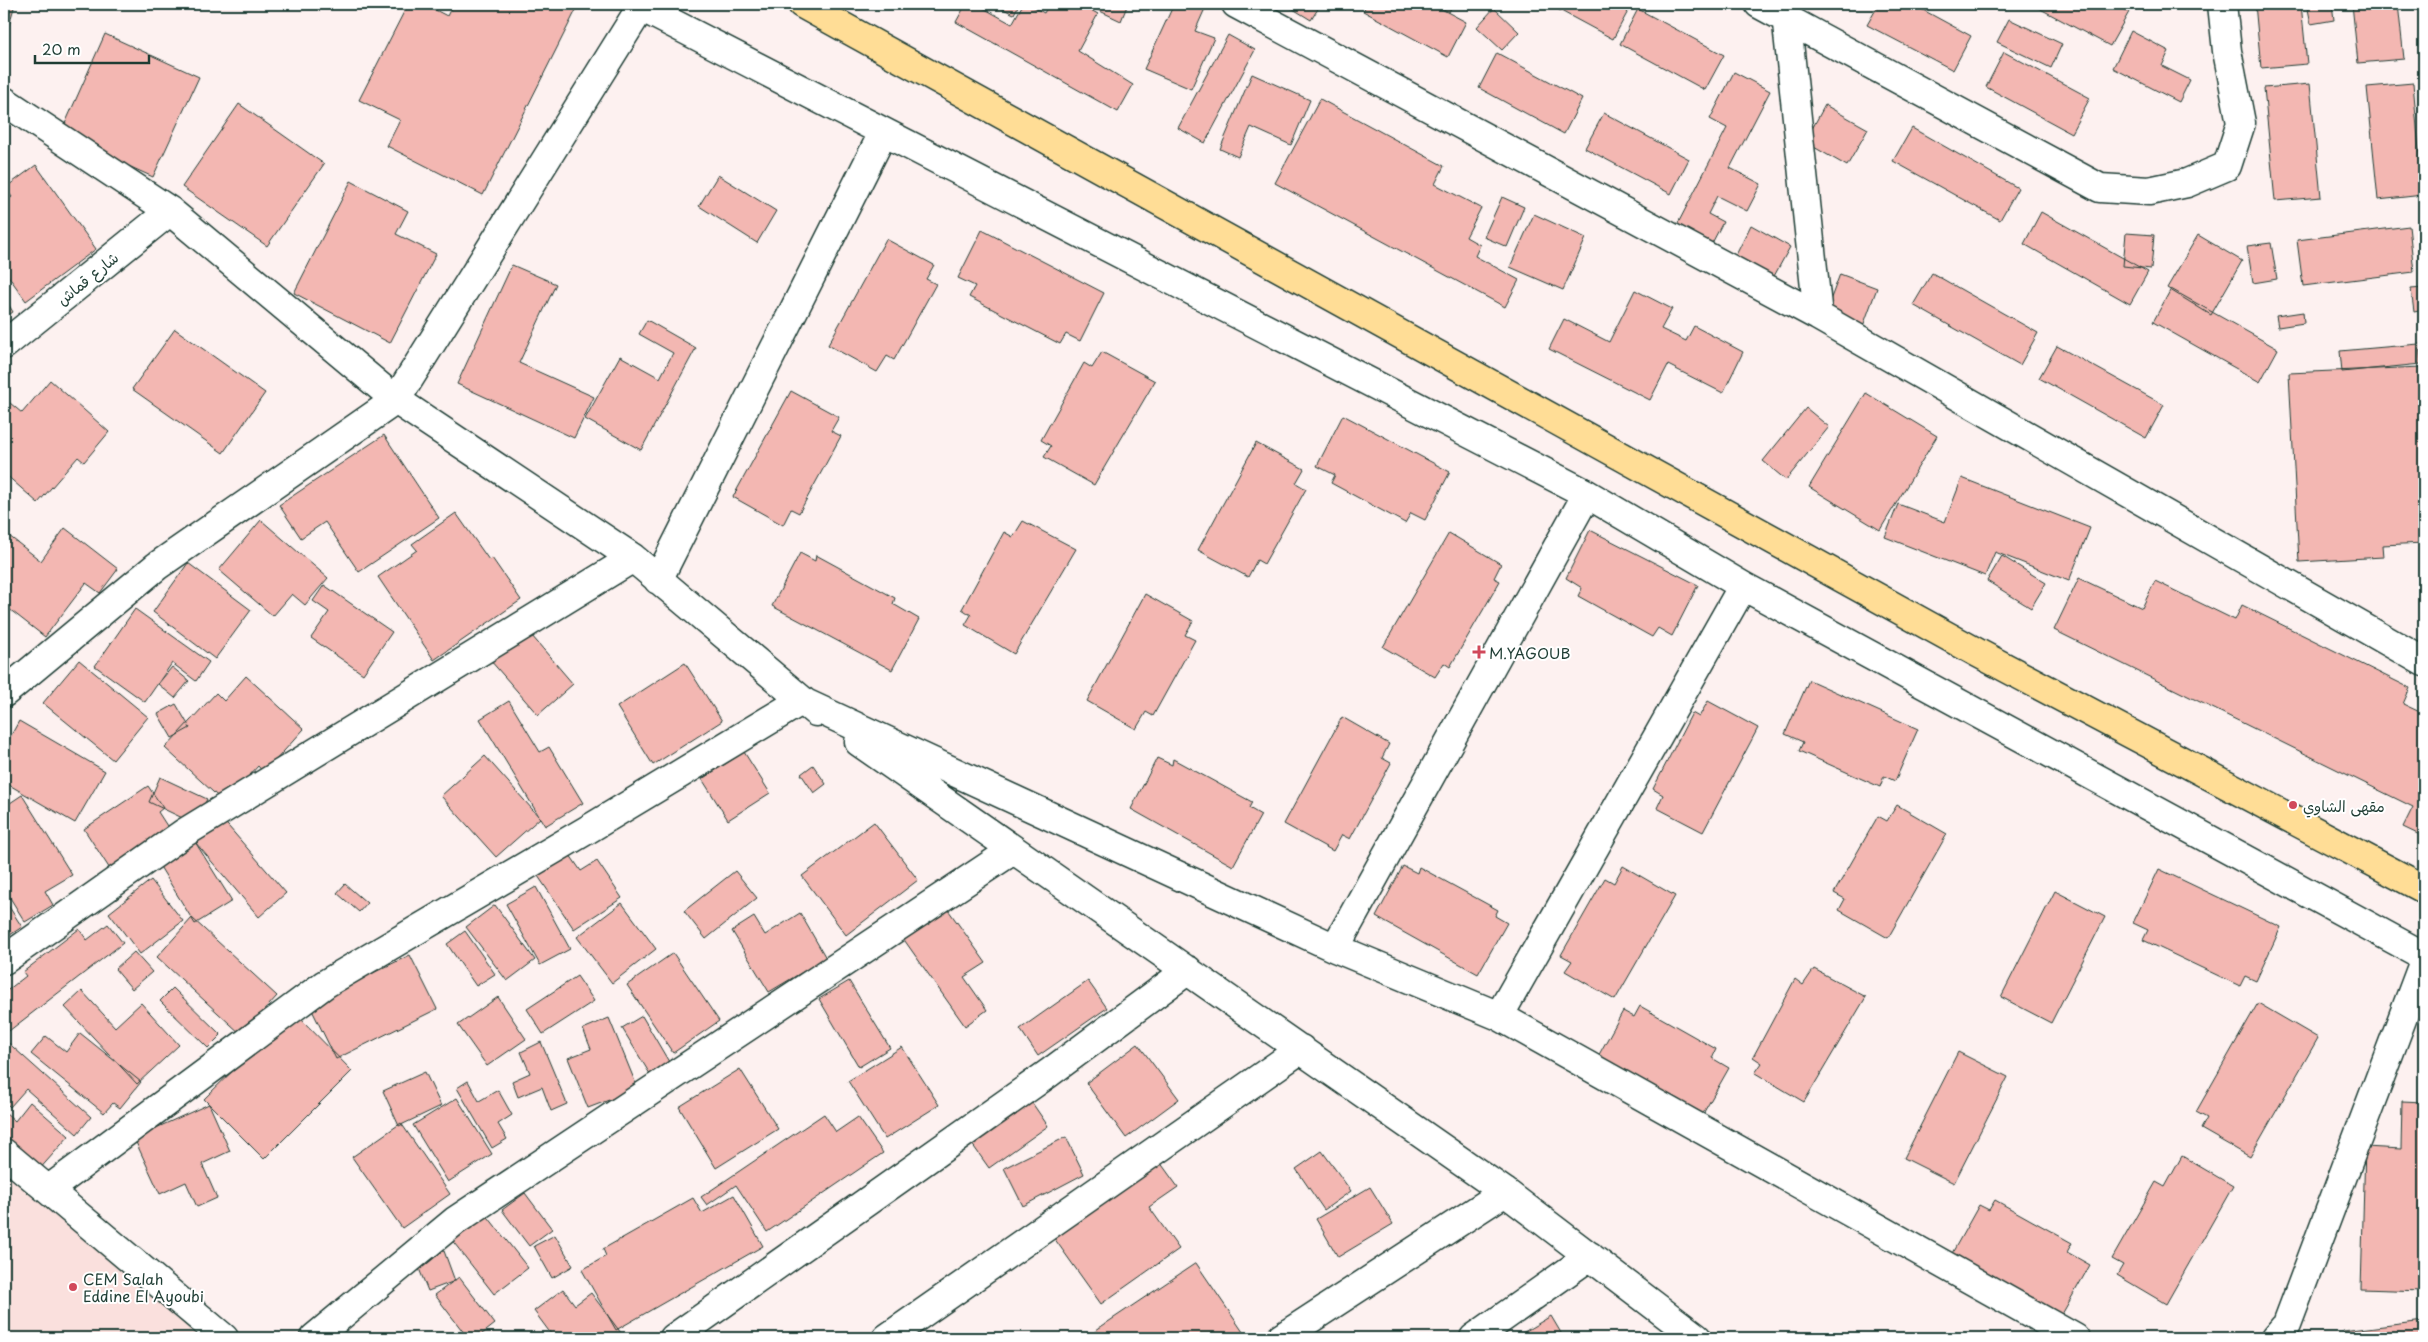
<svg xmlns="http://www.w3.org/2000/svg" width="2428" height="1342" font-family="'Playpen Sans','Playpen Sans Arabic',sans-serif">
  <rect width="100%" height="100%" fill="#fdf1f0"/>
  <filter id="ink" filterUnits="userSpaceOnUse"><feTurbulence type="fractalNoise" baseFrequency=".02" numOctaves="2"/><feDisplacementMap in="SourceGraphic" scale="10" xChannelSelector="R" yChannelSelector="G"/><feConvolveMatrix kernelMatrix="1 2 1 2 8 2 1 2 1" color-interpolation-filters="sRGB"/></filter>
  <g filter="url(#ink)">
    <path fill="#fae0dd" d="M4,1169L47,1203L202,1338H4Z"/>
    <path fill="#f3b7b2" stroke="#1f3d34" d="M4,4H15L9,25L4,24Z
      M408,4H424L447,16L453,4H579L483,195L387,146L400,120L359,100Z
      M966,4H976L1012,24L1023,4H1028L1044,13L1049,4H1080L1098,14L1078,51L1133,85L1118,112L956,22Z
      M992,4H1019L1014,14Z
      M1085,4H1123L1127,6L1121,21Z
      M1174,4H1207L1195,31L1214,38L1191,89L1144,69Z
      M1285,4H1321L1311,20Z
      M1367,4H1432L1466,22L1448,57L1363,11Z
      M1434,4H1453L1449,12Z
      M1548,4H1632L1613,39Z
      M1879,4H1912L1971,36L1953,70L1867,25Z
      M2031,4H2114L2129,12L2110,46Z
      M2255,4H2301L2307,64L2261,68Z
      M2307,4H2332L2334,20L2311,24Z
      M2352,4H2398L2404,59L2358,63Z
      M1494,8L1519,32L1502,50L1477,27Z
      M1638,9L1724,55L1705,90L1620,44Z
      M2009,19L2062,44L2051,68L1997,42Z
      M2131,31L2169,51L2162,66L2190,80L2179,102L2113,68Z
      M105,34L199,77L153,177L60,135Z
      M1228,35L1255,50L1205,143L1178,128Z
      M2004,52L2090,98L2071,133L1986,87Z
      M1497,53L1582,99L1564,134L1479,88Z
      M1734,72L1770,91L1730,168L1761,184L1747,211L1717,196L1708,214L1723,222L1708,251L1673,233L1727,128L1710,119Z
      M1252,74L1310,100L1291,145L1251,127L1238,157L1220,149Z
      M2413,83L2423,195L2378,200L2367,87Z
      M2310,84L2321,197L2275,201L2264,88Z
      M1320,99L1444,166L1435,184L1481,208L1466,237L1480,245L1475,256L1519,280L1505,307L1275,183Z
      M239,104L324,164L267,246L182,187Z
      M1825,105L1868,129L1847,166L1805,142Z
      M1604,113L1689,159L1671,194L1585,148Z
      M1912,128L2018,188L2000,220L1893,161Z
      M36,165L96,249L26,301L4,270V203L12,197L5,188Z
      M718,175L776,211L757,243L699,206Z
      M351,181L408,211L396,234L436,254L390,343L294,293Z
      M1502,197L1524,207L1507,247L1484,237Z
      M2041,212L2148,272L2130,304L2024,244Z
      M1534,214L1586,238L1563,290L1510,267Z
      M1751,225L1790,247L1773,278L1735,257Z
      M2409,226L2414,272L2303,286L2297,240Z
      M982,230L1104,293L1080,341L1066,334L1060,344L969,297L975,286L958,278Z
      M2126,233L2154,235L2151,269L2123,266Z
      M2198,235L2242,261L2211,315L2167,288Z
      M886,239L934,265L926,279L936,284L894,360L887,356L877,372L828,345Z
      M2271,243L2277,279L2253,283L2247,246Z
      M512,265L556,284L519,363L594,397L574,438L457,384Z
      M1932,273L2038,333L2020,365L1913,305Z
      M1840,274L1877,288L1862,329L1825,314Z
      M2423,288L2424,310L2414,312L2411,289Z
      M2171,289L2278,349L2260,382L2153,322Z
      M1635,290L1672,309L1661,329L1686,341L1694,326L1743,352L1723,393L1668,365L1650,400L1549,349L1564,319L1609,342Z
      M4,297L13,312L4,318Z
      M2303,312L2304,323L2278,327L2276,316Z
      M647,320L696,348L641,450L585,419L620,356L660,378L673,353L639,334Z
      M175,329L265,393L223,453L132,389Z
      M2419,344L2421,364L2342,372L2340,351Z
      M2057,346L2164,405L2146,438L2039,378Z
      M1102,352L1155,381L1094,485L1044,457L1051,446L1041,440L1084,363L1092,368Z
      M2421,367L2424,434V543L2382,545L2383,557L2299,562L2289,373Z
      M50,380L109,432L84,462L78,457L38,503L4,473V398L22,413Z
      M791,391L839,417L831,431L841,436L799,513L791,509L783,525L733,497Z
      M1866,393L1937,436L1880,530L1809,487Z
      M1806,408L1829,427L1786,480L1763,461Z
      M1343,415L1450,472L1425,520L1411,513L1405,523L1331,483L1335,475L1317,466Z
      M384,435L439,518L359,572L325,522L301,538L279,505Z
      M1256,443L1304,469L1296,483L1306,489L1264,564L1257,560L1248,577L1198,550Z
      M1962,478L2090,528L2069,581L1995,552L1985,576L1885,537L1898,504L1945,522Z
      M456,513L489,560L492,558L521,600L434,660L378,577L417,550L412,544Z
      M261,520L328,578L305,605L292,594L273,616L219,570Z
      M1023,521L1076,549L1014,654L965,625L971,615L962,609L1004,532L1013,537Z
      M65,528L118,569L100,593L86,583L45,637L4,605V532L41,561Z
      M1590,530L1698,585L1672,636L1658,628L1652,637L1578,596L1582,588L1566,578Z
      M1449,533L1501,564L1494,578L1500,581L1450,667L1444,663L1435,677L1383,647Z
      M800,553L815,561L816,555L895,598L893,604L919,619L892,670L772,606Z
      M2002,556L2046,583L2031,608L1987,581Z
      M188,563L251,610L215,659L153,612Z
      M2079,578L2142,608L2155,581L2235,620L2242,605L2410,688L2403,704L2424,714V837L2403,827L2413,807L2054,630Z
      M324,585L392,632L363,674L311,638L329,612L313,601Z
      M1145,594L1193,621L1185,635L1195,640L1153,716L1146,712L1136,729L1087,701Z
      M135,609L209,662L196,681L172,663L145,702L95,666Z
      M526,629L573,684L538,715L490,660Z
      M79,660L148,717L113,760L43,703Z
      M685,663L722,721L653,765L617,707Z
      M172,667L189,681L175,698L158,684Z
      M246,676L304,729L264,773L258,766L225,803L165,748L216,693L224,701Z
      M1809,680L1918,729L1895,781L1884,776L1880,787L1799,751L1803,742L1785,734Z
      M509,701L540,752L549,747L583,803L545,826L480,719Z
      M1708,701L1758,728L1703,832L1657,808L1663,795L1653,789L1692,713L1699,717Z
      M176,704L190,728L172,738L158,714Z
      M1342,717L1389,744L1382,758L1391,763L1350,839L1342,835L1333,851L1284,824Z
      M19,721L105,771L75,823L4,782V748Z
      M744,752L770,793L728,820L702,779Z
      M485,756L540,818L496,857L441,796Z
      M1157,758L1172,765L1173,759L1252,802L1249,808L1261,815L1233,866L1131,809Z
      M813,765L826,784L814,793L801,774Z
      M160,777L207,799L195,824L149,802Z
      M148,786L163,808L158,812L176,840L117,880L84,829Z
      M22,795L72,875L45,891L53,905L25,922L4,888V807Z
      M1897,805L1947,834L1888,938L1839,910L1845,899L1834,893L1878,816L1887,821Z
      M222,819L286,893L259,917L195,842Z
      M874,822L918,880L846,935L802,876Z
      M192,837L232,901L195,924L156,860Z
      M570,855L581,871L597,861L622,898L574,929L538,876Z
      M1403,866L1417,873L1419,867L1498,910L1495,916L1507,923L1478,974L1376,917Z
      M1623,866L1675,896L1615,1000L1565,971L1572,961L1561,955L1605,878L1614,883Z
      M2159,869L2281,927L2256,981L2245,976L2240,986L2143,940L2148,930L2133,923Z
      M735,871L757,898L706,939L684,911Z
      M151,880L183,921L140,954L109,913Z
      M345,884L367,903L359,912L337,893Z
      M536,887L570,949L540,965L506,904Z
      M2055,891L2105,917L2051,1023L2001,997Z
      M4,899L22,927L4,939Z
      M622,903L656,949L612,983L577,937Z
      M944,904L986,963L964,977L987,1010L965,1026L900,934Z
      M495,905L535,960L507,981L466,927Z
      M800,913L826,958L769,992L732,931L754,917L765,935Z
      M192,918L277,996L242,1035L157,957Z
      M108,924L123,943L5,1034L4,993L26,976L23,972L79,929L87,940Z
      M465,931L495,974L476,986L447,944Z
      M134,952L152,972L132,989L115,969Z
      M673,953L719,1021L673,1053L627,985Z
      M410,955L437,1009L336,1059L309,1004Z
      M1814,969L1866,997L1804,1102L1755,1073L1762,1063L1753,1057L1795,979L1803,985Z
      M577,976L594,1001L543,1034L527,1009Z
      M849,981L890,1048L859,1067L819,999Z
      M1088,981L1107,1008L1038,1056L1020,1029Z
      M173,988L221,1035L208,1048L160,1001Z
      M82,991L115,1027L141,1003L179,1045L137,1084L65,1007Z
      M498,997L526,1039L487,1066L458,1025Z
      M2258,1003L2318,1038L2250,1157L2201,1129L2207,1118L2196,1112Z
      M1640,1006L1716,1049L1712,1058L1729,1068L1700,1119L1596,1060L1623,1011L1634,1017Z
      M297,1015L352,1071L264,1159L204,1099L257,1047L261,1051Z
      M642,1016L672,1067L653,1079L622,1028Z
      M609,1018L638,1089L588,1108L568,1058L591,1049L583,1029Z
      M80,1033L141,1082L120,1108L113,1103L104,1113L31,1054L46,1036L66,1052Z
      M4,1039L91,1117L77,1134L26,1089L10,1107L4,1101Z
      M541,1042L567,1104L551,1111L542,1087L518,1097L512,1081L530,1073L521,1052Z
      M1138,1044L1179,1099L1126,1138L1086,1083Z
      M902,1047L939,1105L885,1139L848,1081Z
      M1958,1052L2008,1077L1954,1183L1904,1158Z
      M740,1069L778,1129L716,1168L679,1107Z
      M425,1072L441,1106L399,1126L383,1091Z
      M468,1081L479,1101L498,1090L512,1115L498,1124L507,1139L492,1148L457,1088Z
      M1026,1094L1048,1126L989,1168L967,1137Z
      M457,1098L492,1154L448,1182L413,1125Z
      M2402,1101L2424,1102V1291L2361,1289L2365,1147L2401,1149Z
      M30,1102L69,1136L38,1171L4,1141V1111L15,1121Z
      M209,1104L230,1151L202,1164L217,1198L197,1207L186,1182L160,1194L134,1138Z
      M824,1114L836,1132L858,1117L883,1153L767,1232L736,1185L707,1205L701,1197Z
      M401,1123L450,1194L402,1228L352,1157Z
      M1066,1137L1084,1174L1023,1206L1004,1168Z
      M1322,1151L1351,1191L1324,1210L1296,1169Z
      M2182,1156L2233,1186L2166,1304L2117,1275L2123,1265L2112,1259L2156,1182L2165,1187Z
      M1160,1162L1178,1187L1149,1207L1179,1249L1101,1304L1054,1238Z
      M1370,1187L1393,1224L1338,1257L1316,1219Z
      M525,1193L552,1229L529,1246L502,1210Z
      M734,1195L763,1246L616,1330L582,1270L606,1256L603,1249L693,1198L702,1213Z
      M1995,1200L2072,1243L2067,1252L2090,1265L2061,1316L1951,1255L1979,1205L1989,1210Z
      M485,1213L528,1268L494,1294L451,1239Z
      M555,1235L573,1266L552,1278L534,1246Z
      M444,1251L455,1281L428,1291L416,1261Z
      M1196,1263L1243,1332L1233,1338H1102L1096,1330Z
      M459,1277L495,1324L477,1338H468L435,1295Z
      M563,1289L575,1305L591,1293L624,1337L554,1338L534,1311Z
      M1551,1316L1564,1338H1514Z
      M2424,1321V1338H2344L2343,1331Z"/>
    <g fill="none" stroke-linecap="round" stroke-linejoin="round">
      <defs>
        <path id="minor" d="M1236,4L1818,316L2424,662
          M1759,4L2100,188L2149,191L2187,183L2227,166L2241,123L2227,51L2222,4
          M1785,5L1818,316
          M641,7L1587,494L1743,586L2424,956
          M4,101L170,211L396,400L633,558L816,712
          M4,345L170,211
          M658,580L883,133
          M4,693L157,566L396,400L643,4
          M859,742L1505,1192L1697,1338
          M1335,948L1587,494
          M4,960L184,833L633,558
          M1499,1016L1743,586
          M4,1153L224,1338
          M48,1190L325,984L587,830L801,701L1335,948L1499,1016L2075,1338
          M314,1338L455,1221L1013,850
          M674,1338L1049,1073L1188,970
          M887,1338L1301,1049
          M1281,1338L1505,1192
          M1474,1338L1590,1256
          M2275,1338L2287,1324L2424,961"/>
        <path id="primary" d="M802,4L1978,653L2424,889"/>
      </defs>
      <use href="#minor" stroke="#1f3d34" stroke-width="31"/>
      <use href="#primary" stroke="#1f3d34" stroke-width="31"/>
      <use href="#minor" stroke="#fff" stroke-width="28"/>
      <use href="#primary" stroke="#ffdd96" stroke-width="28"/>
    </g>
  </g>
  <g fill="#d1495b" stroke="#fff" stroke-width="2">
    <path d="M1476.5 644.5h5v5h5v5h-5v5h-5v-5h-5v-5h5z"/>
    <circle cx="2293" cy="805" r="5"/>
    <circle cx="73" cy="1287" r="5"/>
  </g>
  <g text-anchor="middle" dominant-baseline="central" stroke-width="4" stroke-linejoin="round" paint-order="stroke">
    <g font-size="15" fill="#1f3d34" stroke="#fff">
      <text transform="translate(87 278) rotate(-39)">شارع قماش</text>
    </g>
    <g font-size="15" fill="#1f3d34" stroke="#fff" text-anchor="start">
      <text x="1489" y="652">M.YAGOUB</text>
      <text x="2303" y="805">مقهى الشاوي</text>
      <text x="83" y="1278">CEM Salah<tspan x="83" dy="17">Eddine El Ayoubi</tspan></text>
    </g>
  </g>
  <rect width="2428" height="1342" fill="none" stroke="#fff" stroke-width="20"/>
  <rect x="10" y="10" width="2408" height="1322" fill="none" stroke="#1f3d34" stroke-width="2" filter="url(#ink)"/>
  <path d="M35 55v8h114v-8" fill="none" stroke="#1f3d34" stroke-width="2.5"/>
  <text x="42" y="55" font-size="15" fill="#1f3d34" stroke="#ffffff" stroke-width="4" paint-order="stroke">20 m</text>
</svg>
